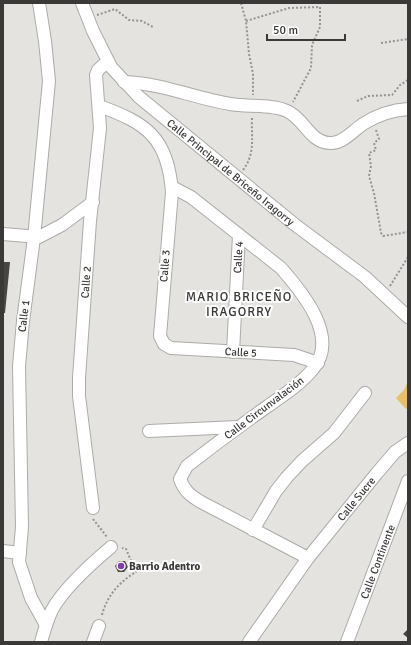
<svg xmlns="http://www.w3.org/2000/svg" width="411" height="645" font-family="Signika,sans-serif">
  <rect width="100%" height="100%" fill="#e4e3e0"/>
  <path fill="#e7c167" d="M408,381V408L406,409L396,398L404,390Z"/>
  <path fill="#474643" d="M3,262H10L5,313H3Z
    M119,561H125L128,567L124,572H118L115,566Z
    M408,629V638L403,634Z"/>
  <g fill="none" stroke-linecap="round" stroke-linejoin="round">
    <defs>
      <g id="minor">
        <path d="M39,3L45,41L49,81L34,238L23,321L19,366L22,527L19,562L31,598L46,625"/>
        <path id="s1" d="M82,3L93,31L111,67L139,97L294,224L365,277L408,317"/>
        <path d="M124,82C161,83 194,98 230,104C246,107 273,104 287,111C305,119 310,144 332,143C343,143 354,130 363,124C377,115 392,110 408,109"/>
        <path id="s2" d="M99,106C147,123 168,138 172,192L160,336L164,344L171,348L294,355L318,363"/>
        <path d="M172,187L191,197L281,268C302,292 340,337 313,369C301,384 283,395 268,406C241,425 214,445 187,466L180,479C184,491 191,496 201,502L308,558"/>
        <path d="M3,234L39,237L62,225L93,202"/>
        <path id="s3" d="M233,352L239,235"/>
        <path d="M149,431L238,427"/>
        <path id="s4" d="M93,508L79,396V378L90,221L100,128L96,75L98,70L108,61"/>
        <path d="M253,530L276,491L287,477L302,461L334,433L365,393"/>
        <path d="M3,551L20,553"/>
        <path d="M41,642C44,631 47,620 52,610C64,588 92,563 111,547"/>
        <path d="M93,642L99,626"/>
        <path id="s5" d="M249,642L308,558L377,473L395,452L408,443"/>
        <path id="s6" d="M347,642L408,481"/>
      </g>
    </defs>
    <use href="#minor" stroke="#acaba8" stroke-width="14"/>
    <path stroke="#949391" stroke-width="2" stroke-dasharray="2 2" stroke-linecap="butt" d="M241,3L246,21L249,54L253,74V95
      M396,3H404
      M97,15L115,9L129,20L142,21L153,27
      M246,21L289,8L320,7V27L312,45L311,68L293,102
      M381,43L408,39
      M357,101L368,96L392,95L400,85L408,80
      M376,130L379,139L374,143L376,150L369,153L371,166L369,176L374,193L381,233L383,236L408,232
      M243,170C256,153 251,136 252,117
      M390,286L408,257
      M93,519L107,537
      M102,615C107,596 119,582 136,572L126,549L122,548"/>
    <use href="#minor" stroke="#fff" stroke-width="12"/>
  </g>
  <circle fill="#853caf" stroke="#fff" stroke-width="1.5" cx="121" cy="566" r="4"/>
  <g text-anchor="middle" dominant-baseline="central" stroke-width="4" stroke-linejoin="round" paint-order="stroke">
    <g font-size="11" fill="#3a3938" stroke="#fff">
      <text stroke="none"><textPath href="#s1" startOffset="230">Calle Principal de Briceño Iragorry</textPath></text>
      <text stroke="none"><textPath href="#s3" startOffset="95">Calle 4</textPath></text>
      <text transform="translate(165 266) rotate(-86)">Calle 3</text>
      <text stroke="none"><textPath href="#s4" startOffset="227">Calle 2</textPath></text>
      <text transform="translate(24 316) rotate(-83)">Calle 1</text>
      <text stroke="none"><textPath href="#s2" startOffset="354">Calle 5</textPath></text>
      <text transform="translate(264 408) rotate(-37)">Calle Circunvalación</text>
      <text stroke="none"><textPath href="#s5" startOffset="179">Calle Sucre</textPath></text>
      <text stroke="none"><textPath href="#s6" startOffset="86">Calle Continente</textPath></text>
    </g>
    <g font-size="11" font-weight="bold" fill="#3a3938" stroke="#fff" text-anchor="start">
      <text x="129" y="566">Barrio Adentro</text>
    </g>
    <g font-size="13" letter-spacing="1" fill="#3a3938" stroke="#fff">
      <text x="239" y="297">MARIO BRICEÑO<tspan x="239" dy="15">IRAGORRY</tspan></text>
    </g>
  </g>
  <rect width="411" height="645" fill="none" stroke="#3a3938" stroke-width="8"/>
  <path d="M267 34v6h78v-6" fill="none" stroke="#3a3938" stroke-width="2"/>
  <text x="273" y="34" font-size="12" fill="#3a3938" stroke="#ffffff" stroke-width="3" paint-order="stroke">50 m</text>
</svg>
